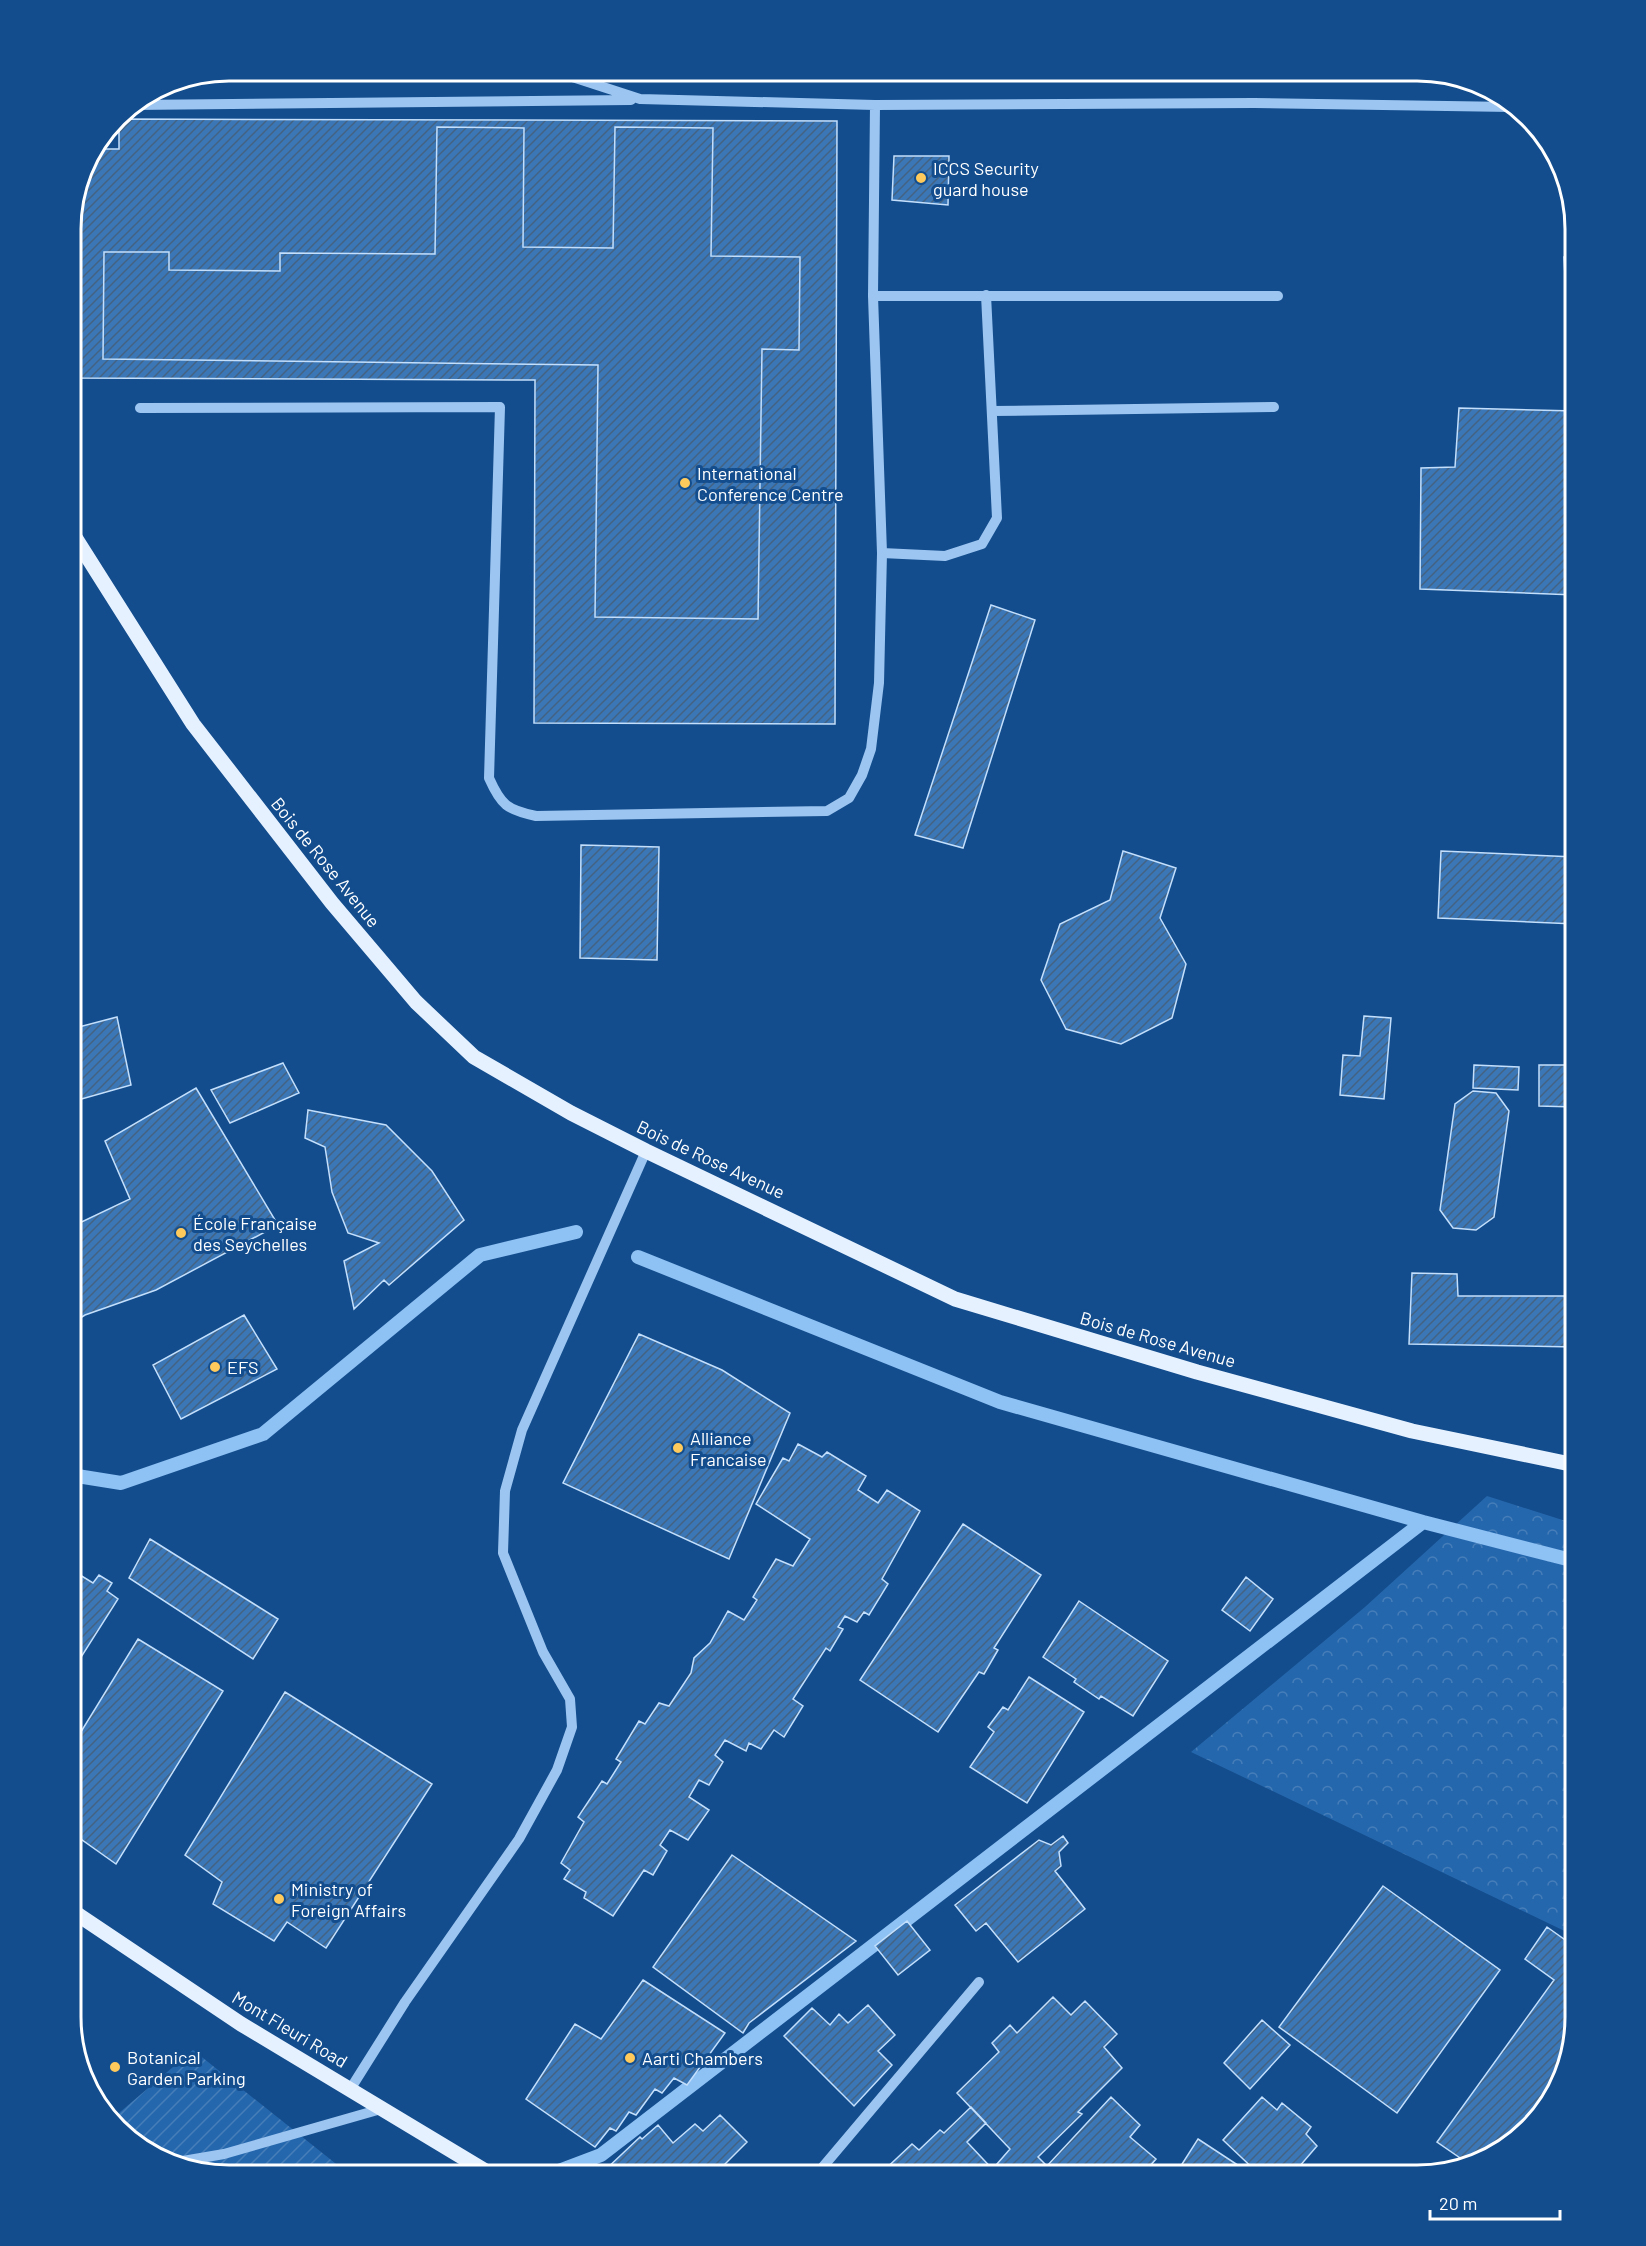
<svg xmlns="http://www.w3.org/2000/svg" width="1646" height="2246" font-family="Barlow,sans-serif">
  <defs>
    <pattern id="forest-crowns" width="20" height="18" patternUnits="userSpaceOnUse" patternTransform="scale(1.5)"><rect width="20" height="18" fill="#2567ad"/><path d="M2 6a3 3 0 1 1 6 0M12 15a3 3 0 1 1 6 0" fill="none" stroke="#467eb9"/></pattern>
    <pattern id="garden-furrows" width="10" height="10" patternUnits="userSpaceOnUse" patternTransform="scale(1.5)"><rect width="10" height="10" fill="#2567ad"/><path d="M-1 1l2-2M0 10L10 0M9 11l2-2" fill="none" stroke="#467eb9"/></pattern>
    <pattern id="building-hatch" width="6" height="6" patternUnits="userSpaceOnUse" patternTransform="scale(1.5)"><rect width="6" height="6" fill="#3b77b7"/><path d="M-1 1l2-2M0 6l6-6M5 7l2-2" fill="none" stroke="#446282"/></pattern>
  </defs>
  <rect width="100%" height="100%" fill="#134d8d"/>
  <path fill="url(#forest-crowns)" d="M1487,1496L1575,1524V1936L1191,1752L1365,1607Z"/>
  <path fill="#2567ad" d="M656,71H1257V78Z"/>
  <path fill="url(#garden-furrows)" d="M193,2050L350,2175H219L150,2154L113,2118Z"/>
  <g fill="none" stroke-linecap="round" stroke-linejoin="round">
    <path stroke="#8ec1f4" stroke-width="14" d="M638,1257L1000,1402L1423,1522L1575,1561
      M71,1475L121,1483L263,1434L480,1255L576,1232
      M556,2172L601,2155L1423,1522"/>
  </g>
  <path fill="url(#building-hatch)" stroke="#c3dffc" stroke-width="1.5" d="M119,119L837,121L835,724L534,723L535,380L71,378L72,216L87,159L95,149H119Z
    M437,127L524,128L523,247L613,248L615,127L713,128L711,256L800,257L799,350L762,349L758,619L595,617L598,365L103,359L104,252H169V270L280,271V253L435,254Z
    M894,156H949L948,205L892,200Z
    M1564,257H1575V276H1565Z
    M1459,408L1575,411V595L1420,589L1421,468L1455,467Z
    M991,605L1035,620L963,848L915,835Z
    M581,845L659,847L657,960L580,958Z
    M1123,851L1176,868L1160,918L1186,964L1172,1018L1121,1044L1066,1029L1041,980L1060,924L1110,900Z
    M1441,851L1575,857V924L1438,918Z
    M1364,1016L1391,1018L1384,1099L1340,1095L1343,1055L1360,1056Z
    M117,1017L131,1085L71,1102V1029Z
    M283,1063L299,1093L230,1123L211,1090Z
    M1474,1065L1519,1067L1518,1090L1473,1088Z
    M1539,1065H1575V1107L1539,1106Z
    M196,1088L278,1225L156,1290L85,1315L71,1324V1227L130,1199L105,1141Z
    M1473,1091L1496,1093L1509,1111L1494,1217L1476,1230L1453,1228L1440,1210L1455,1104Z
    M308,1110L386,1125L432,1171L464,1220L389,1285L384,1280L354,1309L344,1261L379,1243L348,1233L332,1192L325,1147L305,1138Z
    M1571,1255H1575V1347L1409,1344L1412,1273L1457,1274L1458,1296H1570Z
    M244,1315L277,1369L181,1419L153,1365Z
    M639,1334L722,1370L790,1413L729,1559L563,1483Z
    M798,1444L822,1457L827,1452L866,1476L858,1490L878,1503L887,1490L920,1511L882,1579L888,1584L869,1615L864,1612L857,1622L845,1616L838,1627L843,1629L830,1651L826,1648L793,1699L803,1706L784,1737L774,1730L761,1749L749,1743L746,1751L725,1740L715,1755L723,1762L709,1785L699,1780L689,1797L709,1810L688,1840L670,1830L660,1845L667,1851L653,1875L644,1870L613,1916L584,1898L586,1892L564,1879L570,1870L561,1863L584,1822L578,1817L602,1781L607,1784L621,1762L616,1759L639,1721L645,1724L659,1703L669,1706L691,1673L694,1658L710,1643L728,1611L744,1620L757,1600L753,1597L776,1559L793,1566L810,1539L756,1504L783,1458L789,1461Z
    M963,1524L1041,1575L994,1648L998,1650L984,1674L979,1672L938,1732L860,1680Z
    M150,1539L278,1619L253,1659L129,1578Z
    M80,1575L93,1583L99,1575L112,1583L107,1591L118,1599L71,1673V1591Z
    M1246,1577L1273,1599L1250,1631L1222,1610Z
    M1079,1601L1168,1661L1133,1716L1101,1696L1099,1699L1074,1682L1076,1679L1043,1657Z
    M138,1639L223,1691L116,1864L71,1832V1748Z
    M1029,1677L1084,1712L1027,1803L970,1767L994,1732L988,1727L1003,1707L1008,1710Z
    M285,1692L432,1784L326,1948L287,1922L274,1941L213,1904L222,1882L185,1855Z
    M1063,1836L1068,1843L1059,1852L1061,1866L1055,1871L1085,1909L1018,1962L986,1923L976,1931L955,1905L1039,1840L1051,1845Z
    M732,1855L856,1941L749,2023L743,2033L653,1967Z
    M1383,1886L1500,1970L1397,2113L1279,2027Z
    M907,1921L930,1950L898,1975L875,1946Z
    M1547,1927L1575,1947V2017L1554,2096L1496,2154L1466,2162L1437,2142L1554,1980L1525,1959Z
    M643,1980L725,2033L687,2085L674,2078L662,2093L655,2089L636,2115L629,2112L616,2131L610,2128L595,2147L526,2099L575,2024L601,2039Z
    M1053,1997L1071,2015L1085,2001L1117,2034L1104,2047L1122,2068L1078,2112L1082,2114L1038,2157L1047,2166L1111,2097L1140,2125L1130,2137L1156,2159L1142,2175H1009L997,2164L1010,2149L957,2093L999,2052L992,2043L1010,2025L1017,2033Z
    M868,2005L895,2035L878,2051L892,2065L854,2106L784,2036L812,2008L830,2025L839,2014L848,2023Z
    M1262,2020L1290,2045L1250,2089L1224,2063Z
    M1262,2097L1277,2110L1282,2103L1311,2127L1306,2134L1317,2146L1292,2175H1260L1223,2140Z
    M971,2107L986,2123L967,2142L998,2175H879L912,2144L919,2150L940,2130L944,2133Z
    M720,2115L747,2142L714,2175H606L603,2172L640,2137L642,2139L658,2125L673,2143L695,2124L703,2131Z
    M1198,2139L1253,2175H1175Z"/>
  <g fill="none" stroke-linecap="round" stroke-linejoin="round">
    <path stroke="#9cc5f1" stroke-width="10" d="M554,71L640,99L875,105L1254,103L1511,107
      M133,105L631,100
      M873,296H1278
      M140,408L500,407L489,778C501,805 507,810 536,816L827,811L849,798L862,775L871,749L879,683L882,553L873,296L875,105
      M992,411L1274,407
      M882,553L945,556L982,544L997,518L986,295
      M351,2088L405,2002L519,1839L557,1770L572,1727L570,1699L543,1652L503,1553L505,1491L522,1430L646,1151
      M177,2162L224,2154L381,2109
      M816,2175L979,1982"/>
    <path stroke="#e6f1ff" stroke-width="15" d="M71,531L193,724L332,903L416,1002L474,1057L571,1113L646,1151L955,1299L1197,1372L1412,1431L1575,1465
      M71,1910L241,2024L492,2175"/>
  </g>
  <g fill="#ffca5c" stroke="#134d8d" stroke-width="2">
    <circle cx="921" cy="178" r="6"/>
    <circle cx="685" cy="483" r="6"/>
    <circle cx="181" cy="1233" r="6"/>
    <circle cx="215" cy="1367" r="6"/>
    <circle cx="678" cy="1448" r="6"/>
    <circle cx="279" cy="1899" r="6"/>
    <circle cx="630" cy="2058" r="6"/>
    <circle cx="115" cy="2067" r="6"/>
  </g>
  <g text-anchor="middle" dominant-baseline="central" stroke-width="6" stroke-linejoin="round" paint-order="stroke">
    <g font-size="18" fill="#fff" stroke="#134d8d" text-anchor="start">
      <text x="933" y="168">ICCS Security<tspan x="933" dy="21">guard house</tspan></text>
      <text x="697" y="473">International<tspan x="697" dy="21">Conference Centre</tspan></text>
      <text x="193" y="1223">École Française<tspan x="193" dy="21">des Seychelles</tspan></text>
      <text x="227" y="1367">EFS</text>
      <text x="690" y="1438">Alliance<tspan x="690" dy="21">Francaise</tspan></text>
      <text x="291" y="1889">Ministry of<tspan x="291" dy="21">Foreign Affairs</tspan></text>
      <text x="127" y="2057">Botanical<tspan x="127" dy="21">Garden Parking</tspan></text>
      <text x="642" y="2058">Aarti Chambers</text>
    </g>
    <g font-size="18" fill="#fff" stroke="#134d8d">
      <text transform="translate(326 862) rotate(51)">Bois de Rose Avenue</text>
      <text transform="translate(711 1159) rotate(25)">Bois de Rose Avenue</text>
      <text transform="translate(1158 1339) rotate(16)">Bois de Rose Avenue</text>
      <text transform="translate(290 2029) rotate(31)">Mont Fleuri Road</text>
    </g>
  </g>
  <path d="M0 0H1646V2246H0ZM229 81H1417A148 148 0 0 1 1565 229V2017A148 148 0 0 1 1417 2165H229A148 148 0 0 1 81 2017V229A148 148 0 0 1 229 81Z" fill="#134d8d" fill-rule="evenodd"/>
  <path fill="none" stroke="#fff" stroke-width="3" d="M229 81H1417A148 148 0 0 1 1565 229V2017A148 148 0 0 1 1417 2165H229A148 148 0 0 1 81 2017V229A148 148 0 0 1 229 81Z"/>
  <path d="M1430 2210v9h130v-9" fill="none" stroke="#ffffff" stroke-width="3"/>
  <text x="1439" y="2210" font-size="18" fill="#ffffff" stroke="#134d8d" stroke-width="4.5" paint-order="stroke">20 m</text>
</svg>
